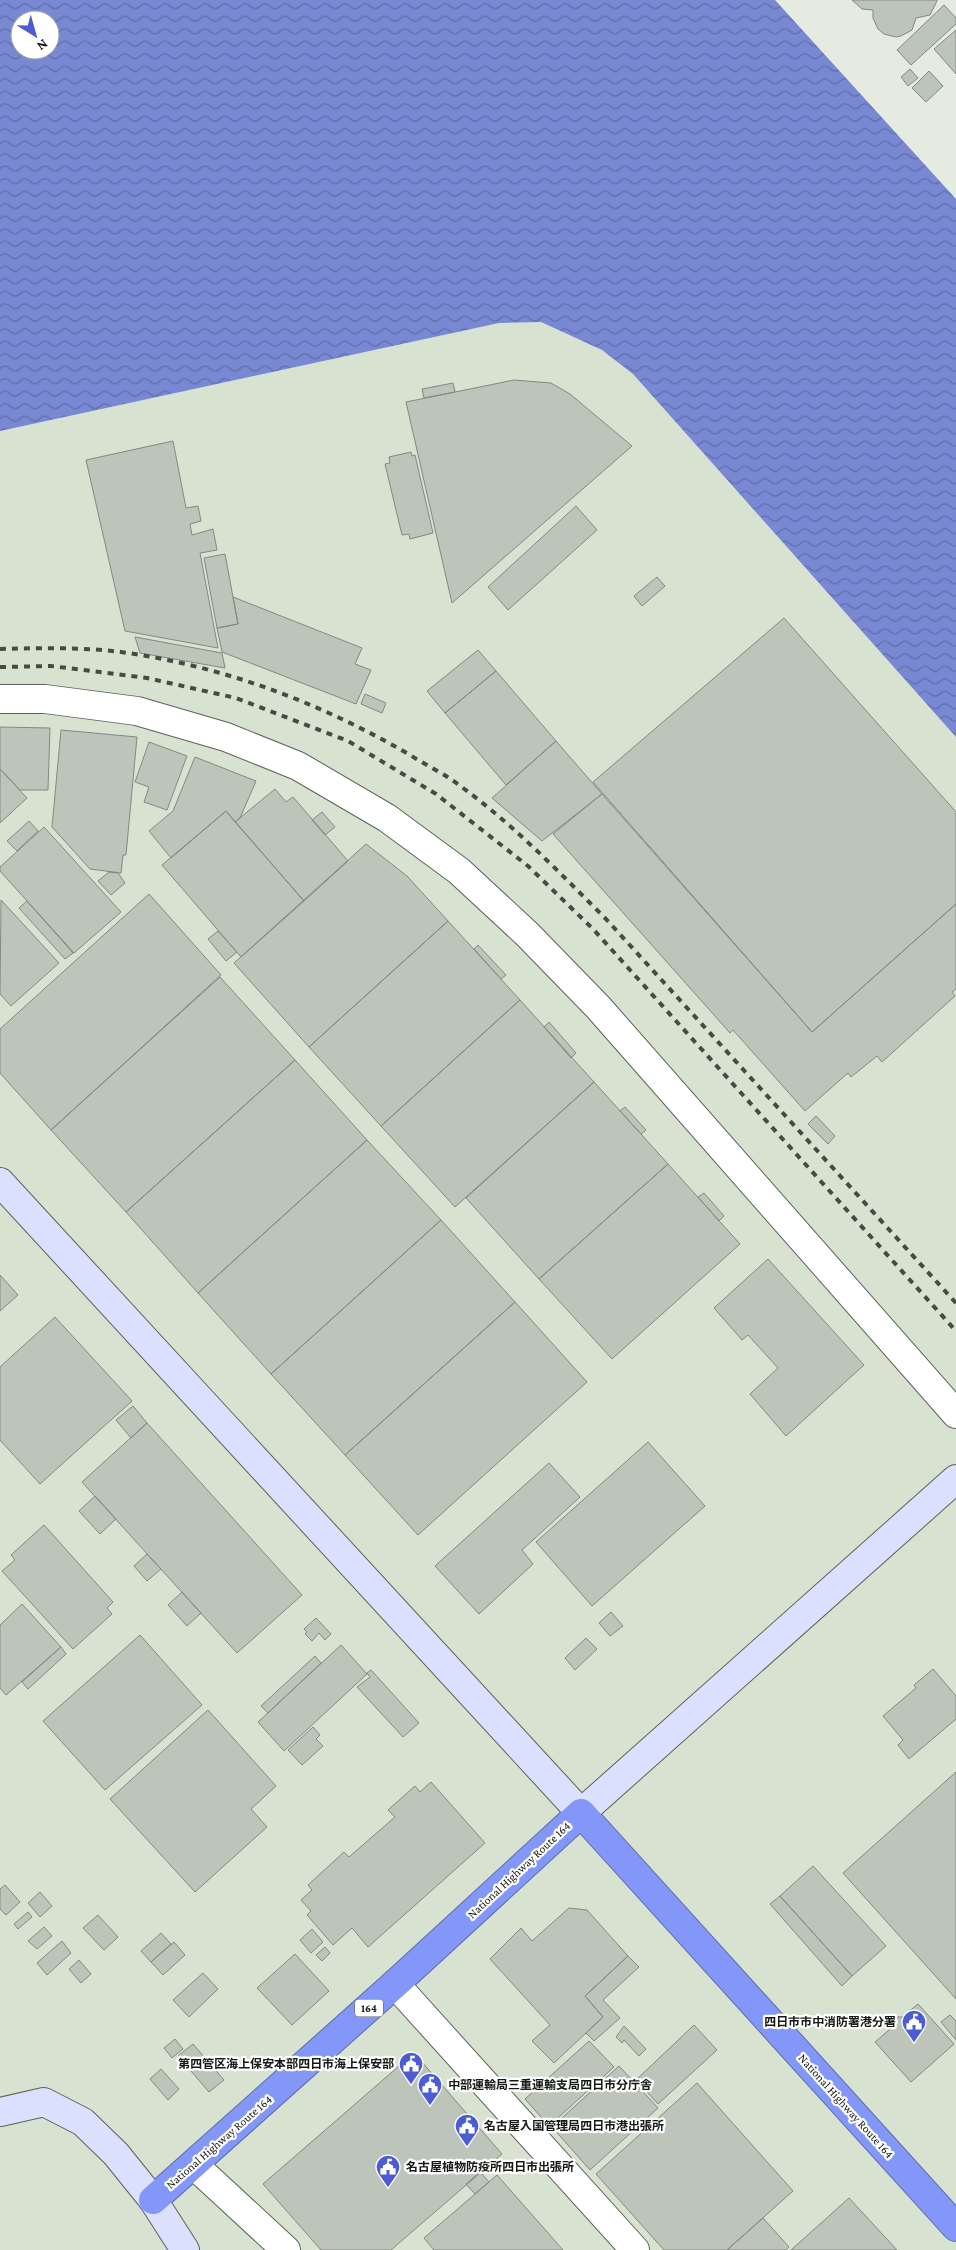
<svg xmlns="http://www.w3.org/2000/svg" width="956" height="2250" font-family="'Crimson Pro','Noto Sans JP',serif">
  <defs>
    <pattern id="water-waves" width="16" height="10" patternUnits="userSpaceOnUse" patternTransform="scale(1.25)"><rect width="16" height="10" fill="#7888d3"/><path d="M0 5q4-4 8 0t8 0" fill="none" stroke="#616eaa"/></pattern>
  </defs>
  <rect width="100%" height="100%" fill="#e5ebe1"/>
  <path fill="#d7e2d1" d="M540,322L602,350L633,374L956,737V2250H0V431L499,323Z"/>
  <path fill="url(#water-waves)" fill-rule="evenodd" d="M0,0H775L956,199V737L633,374L602,350L541,322L499,323L0,431ZM20,20H50V50H20Z"/>
  <path fill="#bdc4ba" stroke="#838980" d="M852,0H937V1L930,15L916,18L912,30L901,36L896,37L884,34L878,29L873,18V10L862,9Z
    M944,5L956,18V24L911,65L897,50Z
    M956,30V74L934,49Z
    M910,69L918,78L908,86L901,77Z
    M929,71L943,86L926,102L912,88Z
    M514,380L551,383L570,394L632,446L452,603L406,402Z
    M453,383L455,392L424,398L422,389Z
    M173,441L186,508L198,506L201,521L190,524L192,535L213,529L217,550L200,553L218,648L125,631L86,460Z
    M411,452L412,456L415,455L433,533L410,539L409,534L402,535L385,464L390,463L389,457Z
    M576,506L597,530L508,610L488,587Z
    M225,554L238,624L217,628L204,558Z
    M657,577L665,586L642,606L634,596Z
    M233,597L362,648L355,664L371,670L356,704L222,652L217,628L238,624Z
    M784,618L956,812V904L812,1032L593,782Z
    M135,637L222,653L225,668L140,653Z
    M478,650L496,671L445,713L427,691Z
    M496,671L556,741L506,785L445,713Z
    M365,694L386,703L382,713L361,704Z
    M0,727L50,728L48,790H20L0,769Z
    M61,730L137,737L126,855H123L121,873L90,869L52,827Z
    M556,741L602,794L542,841L492,798Z
    M149,742L187,756L167,810L144,802L149,787L135,782Z
    M195,757L256,781L240,818L235,822L226,811L171,858L149,831L173,811Z
    M0,769L27,798L0,823Z
    M275,789L286,802L293,797L348,861L304,901L235,822Z
    M602,794L812,1032L956,904V989L952,992L955,996L882,1062L877,1056L851,1077L848,1073L805,1111L733,1030L730,1033L553,834Z
    M226,811L304,901L241,957L162,865Z
    M322,812L335,827L325,835L312,820Z
    M29,821L38,831L17,851L7,841Z
    M44,827L121,912L74,953L0,871V867Z
    M366,844L407,876L448,921L309,1047L234,963Z
    M109,872L118,873L125,883L111,895L98,881Z
    M149,894L221,975L51,1130L0,1073V1029Z
    M1,900L59,963L11,1006L0,994Z
    M27,901L73,953L65,959L19,908Z
    M448,921L520,1000L381,1126L309,1047Z
    M218,931L237,952L226,961L208,939Z
    M478,945L506,975L501,979L474,949Z
    M220,977L295,1060L126,1212L51,1130Z
    M520,1000L594,1082L455,1207L381,1126Z
    M549,1022L576,1053L571,1058L544,1027Z
    M295,1060L367,1140L198,1293L126,1212Z
    M594,1082L668,1164L539,1279L466,1198Z
    M625,1107L646,1130L641,1134L620,1111Z
    M816,1116L835,1136L828,1144L808,1124Z
    M367,1140L441,1220L271,1374L198,1293Z
    M668,1164L740,1244L612,1359L539,1279Z
    M704,1193L724,1216L719,1221L698,1197Z
    M441,1220L515,1302L345,1455L271,1374Z
    M768,1259L864,1365L786,1436L750,1394L778,1368L748,1335L742,1340L714,1308Z
    M0,1275L18,1295L0,1311Z
    M515,1302L587,1382L418,1535L345,1455Z
    M55,1317L132,1401L40,1484L0,1440V1367Z
    M133,1406L147,1423L131,1438L116,1420Z
    M147,1423L302,1595L237,1653L82,1482Z
    M648,1442L705,1506L592,1606L536,1542Z
    M549,1463L580,1497L522,1550L533,1564L479,1614L435,1566Z
    M95,1496L116,1519L100,1534L79,1511Z
    M44,1525L113,1602L107,1608L112,1614L73,1649L2,1571L15,1560L11,1555Z
    M147,1554L161,1569L147,1581L134,1566Z
    M182,1592L201,1613L187,1626L168,1605Z
    M22,1604L61,1647L6,1695L0,1688V1625Z
    M611,1612L623,1626L610,1636L599,1623Z
    M316,1618L331,1634L325,1640L319,1633L312,1641L305,1634L307,1632L304,1629Z
    M140,1635L202,1705L105,1790L43,1721Z
    M586,1638L597,1649L575,1670L565,1658Z
    M341,1645L367,1674L284,1751L258,1722Z
    M61,1647L66,1654L28,1689L22,1682Z
    M315,1656L321,1663L268,1713L261,1706Z
    M933,1669L956,1696V1719L909,1759L898,1745L903,1740L883,1716L916,1688L914,1685Z
    M371,1670L419,1723L403,1737L357,1687L370,1677L367,1673Z
    M208,1710L276,1786L251,1809L267,1827L195,1892L110,1799Z
    M313,1727L320,1735L316,1739L323,1746L302,1765L288,1750Z
    M956,1772V1999L843,1873Z
    M431,1782L485,1843L368,1947L352,1928L333,1945L307,1915L311,1911L301,1900L312,1890L308,1885L344,1852L349,1857L395,1817L388,1810L415,1786L420,1792Z
    M813,1866L886,1946L852,1976L780,1896Z
    M5,1885L20,1902L6,1915L0,1909V1889Z
    M40,1892L52,1906L40,1917L28,1903Z
    M780,1896L852,1976L842,1986L770,1904Z
    M569,1908L587,1910L628,1956L585,1996L603,2017L554,2063L532,2041L550,2025L490,1959L521,1928L532,1941Z
    M28,1912L32,1917L18,1929L14,1924Z
    M98,1915L118,1937L104,1950L83,1928Z
    M44,1927L52,1936L37,1949L28,1941Z
    M312,1929L323,1942L311,1953L300,1940Z
    M161,1933L171,1944L151,1962L141,1951Z
    M62,1941L71,1953L47,1975L37,1963Z
    M174,1942L185,1955L163,1975L151,1962Z
    M325,1947L330,1953L322,1961L316,1955Z
    M295,1954L329,1991L292,2025L257,1988Z
    M628,1956L639,1967L603,2000L620,2018L594,2041L586,2033L603,2017L585,1996Z
    M79,1960L91,1974L81,1983L69,1969Z
    M203,1973L218,1989L189,2017L173,2000Z
    M918,2004L954,2044L911,2082L875,2042L889,2030L890,2017H902Z
    M950,2015L956,2021V2040L941,2022Z
    M694,2025L717,2050L658,2104L636,2080Z
    M624,2026L646,2049L639,2056L624,2040L622,2043L616,2037Z
    M175,2039L183,2049L172,2058L164,2048Z
    M589,2041L614,2067L549,2126L525,2099Z
    M193,2044L224,2080L209,2092L178,2056Z
    M414,2053L502,2154L391,2250H321L263,2184Z
    M619,2066L658,2108L590,2170L552,2127Z
    M161,2069L179,2089L168,2100L150,2079Z
    M697,2083L793,2191L727,2250H664L596,2174Z
    M480,2172L489,2182L475,2194L466,2184Z
    M497,2175L563,2250H434L424,2238Z
    M849,2198L897,2250H791Z
    M763,2218L789,2247L786,2250H727Z"/>
  <g fill="none" stroke-linecap="round" stroke-linejoin="round">
    <defs>
      <path id="street" d="M0,699H45L137,711L226,737L298,766L387,818L459,871L527,934L598,1007L956,1414
        M395,1984L635,2250
        M194,2165L286,2250"/>
      <path id="secondary" d="M0,1182L581,1813L956,1479
        M0,2112L44,2102L83,2122L116,2154L153,2200L185,2250"/>
      <path id="highway" d="M153,2200L395,1984L581,1813L956,2227"/>
    </defs>
    <use href="#street" stroke="#5d635a" stroke-width="30"/>
    <use href="#secondary" stroke="#5d635a" stroke-width="30"/>
    <use href="#highway" stroke="#5d6ba9" stroke-width="30"/>
    <use href="#street" stroke="#fff" stroke-width="28"/>
    <use href="#secondary" stroke="#dae0fd" stroke-width="28"/>
    <use href="#highway" stroke="#8397f9" stroke-width="28"/>
    <path stroke="#464944" stroke-width="4" stroke-dasharray="6 6" stroke-linecap="butt" d="M0,649C40,648 81,647 121,652C223,666 321,703 410,755C424,764 439,771 452,780C509,820 557,870 606,919L956,1303
      M0,667L51,666L147,678L236,698L348,741L436,794L528,866L593,929L956,1331"/>
  </g>
  <defs>
    <symbol id="civic-pin" viewBox="-11 -11 22 30"><path d="M0 17L-7.5 6A9.5 9.5 0 1 1 7.5 6Z" fill="#4d5cd1" stroke="#fff"/><path d="M-.6-6.5H3V-4.5H.6V-3L4-1V1h2V6H-6V1h2V-1L-.6-3ZM-1.2 2.5V6h2.4V2.5Z" fill="#fff"/></symbol>
  </defs>
  <g fill-rule="evenodd">
    <use href="#civic-pin" x="900" y="2008" width="28" height="38"/>
    <use href="#civic-pin" x="397" y="2050" width="28" height="38"/>
    <use href="#civic-pin" x="416" y="2071" width="28" height="38"/>
    <use href="#civic-pin" x="453" y="2112" width="28" height="38"/>
    <use href="#civic-pin" x="374" y="2153" width="28" height="38"/>
  </g>
  <g text-anchor="middle" dominant-baseline="central" stroke-width="4.5" stroke-linejoin="round" paint-order="stroke">
    <rect fill="#fff" stroke="#5c5d5b" stroke-width="1" x="355" y="1999.5" width="28" height="17" rx="4"/>
    <g font-size="11" font-weight="bold" fill="#161815">
      <text x="369" y="2008">164</text>
    </g>
    <g font-size="12" fill="#161815" stroke="#fff">
      <text transform="translate(519 1870) rotate(-43)">National Highway Route 164</text>
      <text transform="translate(846 2106) rotate(48)">National Highway Route 164</text>
      <text transform="translate(219 2142) rotate(-41)">National Highway Route 164</text>
    </g>
    <g font-size="12" font-weight="bold" fill="#161815" stroke="#fff" text-anchor="start">
      <text x="896" y="2022" text-anchor="end">四日市市中消防署港分署</text>
      <text x="394" y="2064" text-anchor="end">第四管区海上保安本部四日市海上保安部</text>
      <text x="448" y="2085">中部運輸局三重運輸支局四日市分庁舎</text>
      <text x="484" y="2126">名古屋入国管理局四日市港出張所</text>
      <text x="406" y="2167">名古屋植物防疫所四日市出張所</text>
    </g>
  </g>
  <g transform="translate(35 35) rotate(143)"><circle r="24" fill="#ffffff" stroke="#a2a3a1"/>
  <path d="M0-4L9 19L0 12L-9 19Z" fill="#4d5cd1"/>
  <text y="-8" font-size="14" font-weight="bold" text-anchor="middle" fill="#161815">N</text>
  </g>
</svg>
